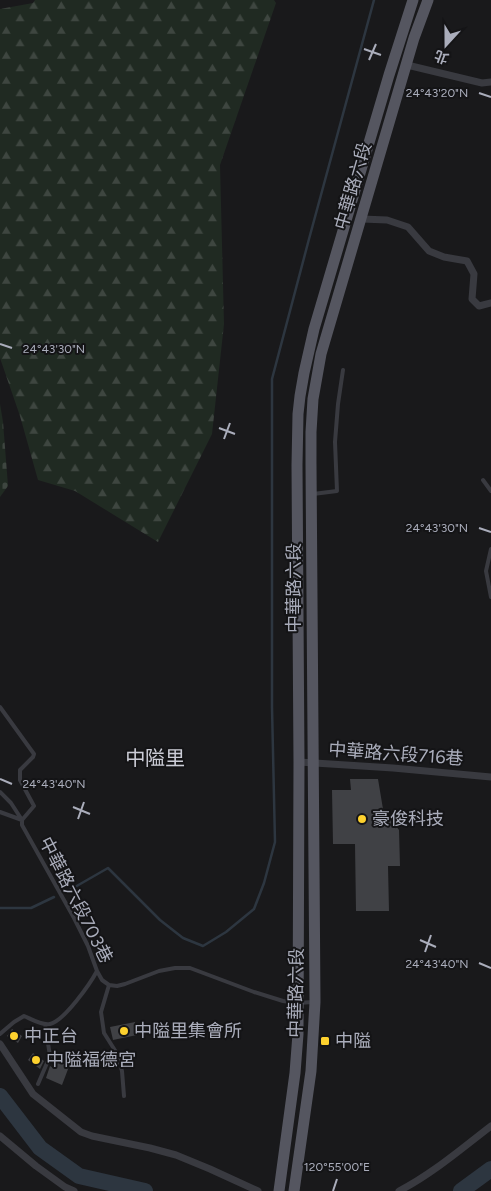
<svg xmlns="http://www.w3.org/2000/svg" width="491" height="1191" font-family="Figtree,'Noto Sans TC',sans-serif">
  <defs>
    <pattern id="forest-firs" width="22" height="20" patternUnits="userSpaceOnUse" patternTransform="scale(1.25)"><rect width="22" height="20" fill="#202a22"/><path d="M5 1l3.5 6h-7zM16 11l3.5 6h-7z" fill="#3e4640"/></pattern>
    <pattern id="cemetery-stones" width="16" height="16" patternUnits="userSpaceOnUse" patternTransform="scale(1.25)"><rect width="16" height="16" fill="#202a22"/><path d="M2 7V4a2 2 0 0 1 4 0v3zM10 15v-3a2 2 0 0 1 4 0v3z" fill="#3e4640"/></pattern>
  </defs>
  <rect width="100%" height="100%" fill="#19191b"/>
  <path fill="url(#forest-firs)" d="M35,0H274L276,3L220,165L224,324L212,434L158,542L75,491L38,480L20,416L0,358V9L33,3Z"/>
  <path fill="url(#cemetery-stones)" d="M0,404L3,422L8,486L0,497Z"/>
  <g fill="none" stroke-linecap="round" stroke-linejoin="round">
    <path stroke="#2d3640" stroke-width="2.5" d="M68,891L108,868L160,920L183,938L203,946L226,932L254,909L264,883L275,842L272,707V379L309,239L374,0
      M0,908H31L54,897"/>
    <path stroke="#2d3640" stroke-width="16" d="M0,1096L40,1148L79,1176L145,1191
      M461,1191L491,1169"/>
  </g>
  <path fill="#404145" d="M350,779H378L383,809L399,830L400,866H388L389,911H356L355,844H333L332,790H351Z
    M135,1022L137,1035L113,1040L110,1027Z
    M12,1029L22,1036L18,1043L7,1036Z
    M33,1053L44,1061L40,1069L28,1060Z
    M54,1057L70,1064L62,1085L46,1078L50,1066L53,1068L52,1060Z"/>
  <g fill="none" stroke-linecap="round" stroke-linejoin="round">
    <path stroke="#393a40" stroke-width="4" d="M483,480L491,491
      M313,494L337,491L335,442L338,404L343,370
      M491,549L486,571L491,597
      M0,707L34,754L33,757L20,770V780L34,806L22,820V825L74,918L88,946L97,971L102,980L109,985L117,986L125,984L159,971L175,968H190L254,992L283,1001L298,1003L313,1002
      M0,792L11,803L22,820
      M0,812L22,820
      M109,985L101,1012L104,1033L116,1052L122,1071L124,1096
      M0,1034L14,1022L24,1016C31,1019 43,1026 50,1024C64,1021 90,984 97,971
      M38,1084L50,1056L45,1024"/>
    <path stroke="#393a40" stroke-width="7" d="M407,65L482,83L491,82
      M362,219L387,220L408,227L429,251L444,257L467,261L474,274L472,299L479,306L491,303
      M299,762L393,768L491,777
      M0,1044L33,1094L81,1132L92,1136L150,1148L176,1155L210,1169L258,1191
      M0,1136L36,1166L65,1187L74,1191
      M399,1191C432,1174 461,1149 491,1126"/>
    <path stroke="#555660" stroke-width="11" d="M279,1191L295,1073L298,1034L299,762L297,465L298,414L300,396L304,373L314,329L389,75L413,0
      M294,1191L311,1071L315,1002L311,464V432L313,399L321,354L414,38L428,0"/>
  </g>
  <path fill="none" stroke="#aaadbb" stroke-width="2" d="M364,49L381,55M369,60L376,44M479,93L491,97M0,344L12,348M219,428L235,434M224,439L230,423M479,528L491,532M0,779L12,784M73,807L90,814M78,819L84,802M420,940L436,947M425,952L431,935M479,963L491,968M333,1191L337,1179"/>
  <g fill="#fdd12e" stroke="#141416" stroke-width="2">
    <circle cx="362" cy="819" r="5"/>
    <circle cx="124" cy="1031" r="5"/>
    <circle cx="14" cy="1036" r="5"/>
    <rect x="320" y="1036" width="10" height="10" rx="2.5"/>
    <circle cx="36" cy="1060" r="5"/>
  </g>
  <g text-anchor="middle" dominant-baseline="central" stroke-width="4" stroke-linejoin="round" paint-order="stroke">
    <g font-size="18" fill="#aaadbb" stroke="#141416">
      <text transform="translate(353 186) rotate(-74)">中華路六段</text>
      <text transform="translate(294 588) rotate(-90)">中華路六段</text>
      <text transform="translate(396 754) rotate(4)">中華路六段716巷</text>
      <text transform="translate(76 900) rotate(63)">中華路六段703巷</text>
      <text transform="translate(296 993) rotate(-89)">中華路六段</text>
    </g>
    <g font-size="18" fill="#aaadbb" stroke="#141416" text-anchor="start">
      <text x="372" y="819">豪俊科技</text>
      <text x="134" y="1031">中隘里集會所</text>
      <text x="24" y="1036">中正台</text>
      <text x="335" y="1041">中隘</text>
      <text x="46" y="1060">中隘福德宮</text>
    </g>
    <g font-size="20" fill="#cccdd7" stroke="#141416">
      <text x="155" y="758">中隘里</text>
    </g>
  </g>
  <g font-size="12" text-anchor="middle" fill="#aaadbb" stroke="#141416" stroke-width="4" stroke-linejoin="round" paint-order="stroke">
    <text x="437" y="97">24°43'20"N</text>
    <text x="54" y="353">24°43'30"N</text>
    <text x="437" y="532">24°43'30"N</text>
    <text x="54" y="788">24°43'40"N</text>
    <text x="437" y="968">24°43'40"N</text>
    <text x="337" y="1171">120°55'00"E</text>
  </g>
  <g transform="translate(446 45) rotate(201)" stroke="#141416" stroke-width="4" paint-order="stroke">
  <path d="M0-4L9 19L0 12L-9 19Z" fill="#aaadbb"/>
  <text y="-8" font-size="14" font-weight="bold" text-anchor="middle" fill="#aaadbb">北</text>
  </g>
</svg>
